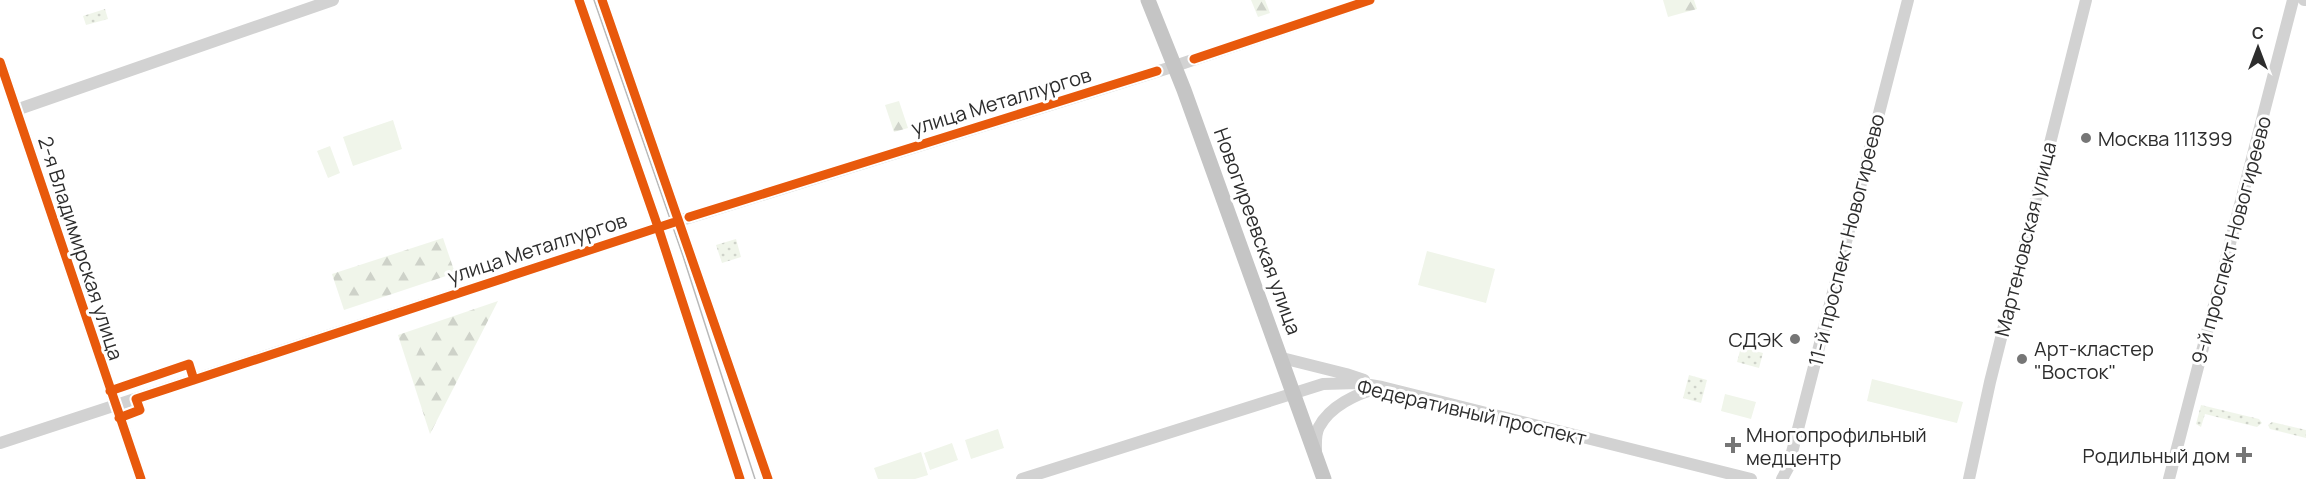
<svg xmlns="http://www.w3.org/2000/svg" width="2306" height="479" font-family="Manrope,sans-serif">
  <defs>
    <pattern id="grass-dots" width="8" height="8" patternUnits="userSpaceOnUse" patternTransform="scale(1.5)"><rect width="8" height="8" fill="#f0f5ea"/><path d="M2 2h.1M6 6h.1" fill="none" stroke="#ced2c9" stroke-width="1.8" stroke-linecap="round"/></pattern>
    <pattern id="forest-firs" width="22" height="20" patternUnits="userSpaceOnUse" patternTransform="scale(1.5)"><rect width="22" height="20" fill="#f0f5ea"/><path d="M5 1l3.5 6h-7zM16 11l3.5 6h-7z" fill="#ced2c9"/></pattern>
  </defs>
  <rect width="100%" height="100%" fill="#fff"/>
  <path fill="url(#grass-dots)" d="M105,9L108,19L86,25L83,16Z
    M736,239L741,257L722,263L716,245Z
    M1741,347L1763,353L1759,368L1737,362Z
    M1689,375L1707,380L1701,403L1683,398Z
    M2201,405L2259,419L2262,423L2257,427L2205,414L2201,427L2196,424Z
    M2272,422L2306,430V438L2270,429L2268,425Z"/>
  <path fill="url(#forest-firs)" d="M1251,0H1265L1270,13L1258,17Z
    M1663,0H1694L1697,9L1668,17Z
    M899,101L908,128L894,132L885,105Z
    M443,238L455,273L344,310L332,274Z
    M498,301L430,434L398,335Z"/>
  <path fill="#f0f5ea" d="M393,120L402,149L353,166L343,137Z
    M330,146L340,173L328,178L317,151Z
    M1427,251L1495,269L1486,303L1418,285Z
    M413,332L425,337L416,356L405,351Z
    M1872,379L1963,402L1957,423L1867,401Z
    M1725,394L1756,402L1751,419L1721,411Z
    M998,429L1004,448L971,459L965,440Z
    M952,443L958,460L930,470L924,453Z
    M921,452L928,475L915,479H878L874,468Z"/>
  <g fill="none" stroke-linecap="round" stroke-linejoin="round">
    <path stroke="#d2d2d2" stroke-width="12" d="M579,0L658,227L740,479
      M602,0L768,479
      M2304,0H2306
      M0,62L141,479
      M16,110L333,0
      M1282,358L1346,374L1364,380
      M0,443L672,223L1175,66L1370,0
      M1316,451C1316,443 1315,434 1319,427C1330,406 1356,394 1378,388
      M1022,479L1323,384L1358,383L1382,387L1751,479
      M1782,479L1788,468L1908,0
      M1969,479L1990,382L2086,0
      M2169,479L2293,0"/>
    <path stroke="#c5c5c5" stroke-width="15" d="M1148,0L1184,90L1324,479"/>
    <path stroke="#b9b9b9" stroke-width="1.5" d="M594,0L683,256L755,479"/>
    <defs>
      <path id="cycleway" d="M579,0L658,227L740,479
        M602,0L768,479
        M1194,59L1370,0
        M0,62L141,479
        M689,217L1157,71
        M110,391L189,364L194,380
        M119,418L140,410L136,399L678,221"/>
    </defs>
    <use href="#cycleway" stroke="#fff" stroke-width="13"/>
    <use href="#cycleway" stroke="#e8590c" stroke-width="9"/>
  </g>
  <g fill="#767676" stroke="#fff" stroke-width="2">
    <circle cx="2086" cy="138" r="6"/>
    <circle cx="1795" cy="339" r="6"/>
    <circle cx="2022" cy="359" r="6"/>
    <path d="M1730 436h6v6h6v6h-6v6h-6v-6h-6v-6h6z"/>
    <path d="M2241 446h6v6h6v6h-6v6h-6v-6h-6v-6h6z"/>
  </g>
  <g text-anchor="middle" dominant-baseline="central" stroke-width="6" stroke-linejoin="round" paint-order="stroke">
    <g font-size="20" fill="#2d2d2d" stroke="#fff">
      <text transform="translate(1001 101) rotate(-17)">улица Металлургов</text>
      <text transform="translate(1258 231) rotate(70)">Новогиреевская улица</text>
      <text transform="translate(2025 239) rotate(-76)">Мартеновская улица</text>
      <text transform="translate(1846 240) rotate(-76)">11-й проспект Новогиреево</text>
      <text transform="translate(2231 240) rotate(-75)">9-й проспект Новогиреево</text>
      <text transform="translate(81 248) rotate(72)">2-я Владимирская улица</text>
      <text transform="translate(537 248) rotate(-18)">улица Металлургов</text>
      <text transform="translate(1472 412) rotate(13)">Федеративный проспект</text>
    </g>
    <g font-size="20" fill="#2d2d2d" stroke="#fff" text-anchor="start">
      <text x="2098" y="138">Москва 111399</text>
      <text x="1783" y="339" text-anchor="end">СДЭК</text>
      <text x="2034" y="348">Арт-кластер<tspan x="2034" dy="23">"Восток"</tspan></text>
      <text x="1746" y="434">Многопрофильный<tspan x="1746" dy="23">медцентр</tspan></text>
      <text x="2230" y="455" text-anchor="end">Родильный дом</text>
    </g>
  </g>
  <g transform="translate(2258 48)" stroke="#ffffff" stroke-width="4.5" paint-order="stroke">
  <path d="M0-4.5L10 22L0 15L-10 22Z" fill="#2d2d2d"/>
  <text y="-9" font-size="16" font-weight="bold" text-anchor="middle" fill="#2d2d2d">С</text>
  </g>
</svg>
